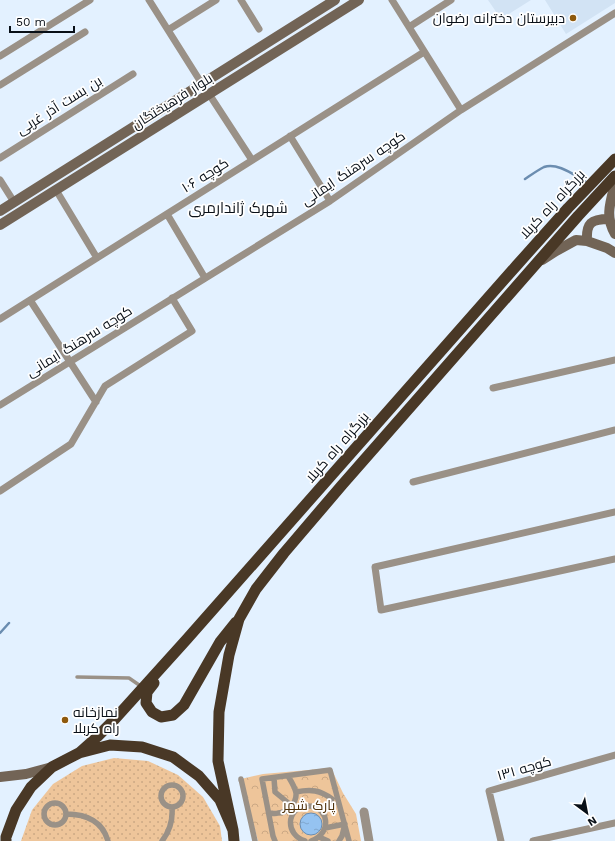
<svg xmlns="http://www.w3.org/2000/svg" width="615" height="841" font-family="'Work Sans',Cairo,sans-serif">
  <defs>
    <pattern id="grass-dots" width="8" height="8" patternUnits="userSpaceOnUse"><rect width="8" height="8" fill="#eec59a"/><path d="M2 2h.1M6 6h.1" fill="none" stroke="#cba884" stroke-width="1.8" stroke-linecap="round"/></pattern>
    <pattern id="forest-crowns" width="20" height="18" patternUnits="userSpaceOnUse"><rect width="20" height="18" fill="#eec59a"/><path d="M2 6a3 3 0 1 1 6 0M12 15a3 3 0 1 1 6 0" fill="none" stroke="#cba884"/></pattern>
    <pattern id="water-ripples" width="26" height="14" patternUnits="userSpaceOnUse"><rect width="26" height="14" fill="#95c3f1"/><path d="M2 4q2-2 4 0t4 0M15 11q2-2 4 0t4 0" fill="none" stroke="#7fa6ce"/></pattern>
  </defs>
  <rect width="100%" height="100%" fill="#e3f1ff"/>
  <path fill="#d2e3f4" d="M488,0H531L501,19Z
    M545,0H615V3L566,34Z"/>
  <path fill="url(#grass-dots)" d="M114,758L148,761L178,775L203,797L220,826L222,841H21L32,810L53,784L82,766Z"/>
  <path fill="url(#forest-crowns)" d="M331,768L343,793L356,814L361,841H258L241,779L263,774Z"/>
  <path fill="url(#water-ripples)" stroke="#6b8db0" d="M300 824a11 11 0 1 1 22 0a11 11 0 1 1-22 0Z"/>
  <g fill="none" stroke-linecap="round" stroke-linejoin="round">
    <path stroke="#6b8db0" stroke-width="2.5" d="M525,179C531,175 538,170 544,167C557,162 574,175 585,181
      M0,633L9,623"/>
    <path stroke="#9a9187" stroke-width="3.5" d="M77,677L129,678L142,687"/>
    <path stroke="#9a9187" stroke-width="5.5" d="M274,778L275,792L292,806
      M241,780V779L255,841
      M161 796a11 11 0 1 1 22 0a11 11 0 1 1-22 0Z
      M296,792C311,789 320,790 332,799L323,814
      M44 814a11 11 0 1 1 22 0a11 11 0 1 1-22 0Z
      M269,813C272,813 275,814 278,813C287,813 297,803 296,793C295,787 291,781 288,776
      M66,814C85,814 102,820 108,841
      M325,828L345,824L342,836L339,841
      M319,837L328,841
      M162,841C170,831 173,820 172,807
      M275,841L273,836L262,779L330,770L349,841
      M305,841C285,835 286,808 306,806C328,804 334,833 311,841"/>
    <path stroke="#9a9187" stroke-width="7" d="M149,0L202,84
      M241,0L259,29
      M392,0L461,110
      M409,27L451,0
      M168,30L216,0
      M0,56L90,0
      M0,85L85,32
      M209,94L252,160
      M290,136L330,201
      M0,158L133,74
      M0,180L14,202
      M56,190L97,258
      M167,214L205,278
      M30,300L96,402
      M0,319L424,52
      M493,388L615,360
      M0,405L330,201L461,110L615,13
      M413,482L615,430
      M0,491L71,444L105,386L192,331L172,298
      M615,512L375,567L381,610L615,559
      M501,841L489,791L615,755
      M533,841L615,823"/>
    <path stroke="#9a9187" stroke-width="9" d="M364,812L369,841"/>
    <path stroke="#726456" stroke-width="10" d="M615,184C610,203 605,217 615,234
      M0,211L335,0
      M0,225L359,0
      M587,241C586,223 591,219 609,219
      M542,260L556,251L576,240L587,241L607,248L615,253
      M0,777L26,774L52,767"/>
    <path stroke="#493826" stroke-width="11" d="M154,683L147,692L146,703L152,712L161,717L173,715L184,705L220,642L236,622
      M79,753L97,737L113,721L187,639L517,265L568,208L615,159
      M233,830L218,761L219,712L229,655L239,619L256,589L284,553L342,485L578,216L615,176
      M6,841V837L16,810L31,787L52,767L79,753L110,745L142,747L173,757L199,776L220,800L233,830L234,841"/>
  </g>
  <g fill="#8e590c" stroke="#fff" stroke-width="1.5">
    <circle cx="573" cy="18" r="4"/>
    <circle cx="65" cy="720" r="4"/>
  </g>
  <g text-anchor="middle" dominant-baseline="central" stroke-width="3.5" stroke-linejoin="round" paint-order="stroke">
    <g font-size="14" fill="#080f17" stroke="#fff" text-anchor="end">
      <text x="565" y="18">دبیرستان دخترانه رضوان</text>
      <text x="73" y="712" text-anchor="start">نمازخانه<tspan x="73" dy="16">راه کربلا</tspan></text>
    </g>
    <g font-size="14" fill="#080f17" stroke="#fff">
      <text transform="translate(172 101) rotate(-32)">بلوار فرهیختگان</text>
      <text transform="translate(59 105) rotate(-32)">بن بست آذر غربی</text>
      <text transform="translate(353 168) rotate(-34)">کوچه سرهنگ ایمانی</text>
      <text transform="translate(205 175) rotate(-32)">کوچه ۱۰۶</text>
      <text transform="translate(552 204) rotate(-47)">بزرگراه راه کربلا</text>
      <text transform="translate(79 341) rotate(-32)">کوچه سرهنگ ایمانی</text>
      <text transform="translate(337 447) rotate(-49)">بزرگراه راه کربلا</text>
      <text transform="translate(524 768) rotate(-16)">کوچه ۱۳۱</text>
    </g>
    <g font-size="14" fill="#50320b" stroke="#fff">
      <text x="309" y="805">پارک شهر</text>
    </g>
    <g font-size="15" fill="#080f17" stroke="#fff">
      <text x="238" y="208">شهرک ژاندارمری</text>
    </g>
  </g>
  <g transform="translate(587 813) rotate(148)" stroke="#ffffff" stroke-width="3" paint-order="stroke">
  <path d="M0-3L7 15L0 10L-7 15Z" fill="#080f17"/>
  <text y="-6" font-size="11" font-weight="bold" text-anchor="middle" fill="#080f17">N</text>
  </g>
  <path d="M10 26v6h64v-6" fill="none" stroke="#080f17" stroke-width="2"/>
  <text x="16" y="26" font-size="12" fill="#080f17" stroke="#ffffff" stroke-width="3" paint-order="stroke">50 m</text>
</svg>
